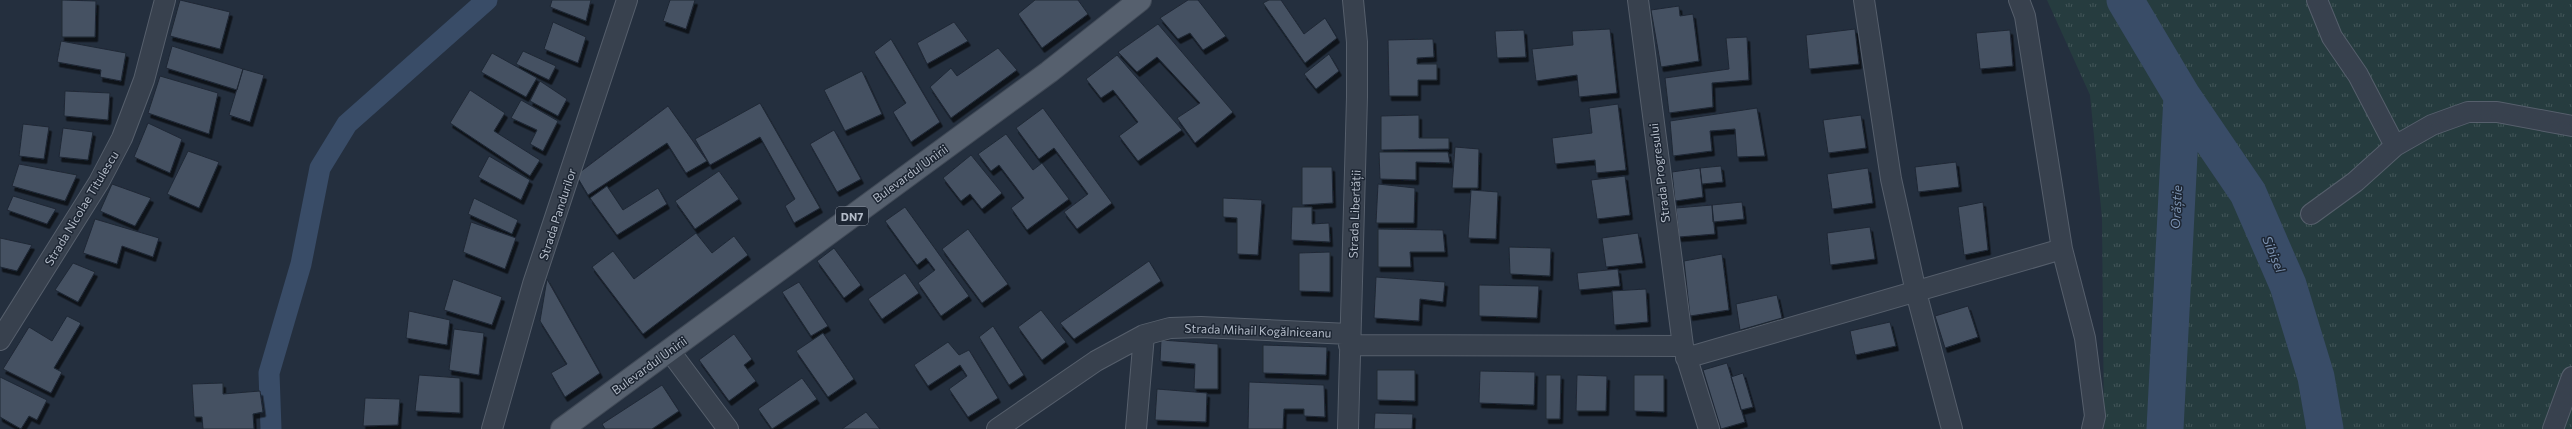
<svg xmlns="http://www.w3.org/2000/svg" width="2572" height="429" font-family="Commissioner,sans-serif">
  <defs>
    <pattern id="grass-tufts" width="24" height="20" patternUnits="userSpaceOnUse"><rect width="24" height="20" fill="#263c3f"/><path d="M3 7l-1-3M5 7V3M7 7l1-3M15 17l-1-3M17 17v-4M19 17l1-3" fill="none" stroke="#435659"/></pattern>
    <filter id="shadow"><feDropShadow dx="2.5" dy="4.5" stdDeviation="0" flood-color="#0009"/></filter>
  </defs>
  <rect width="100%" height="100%" fill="#242f3e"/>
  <path fill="url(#grass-tufts)" d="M2047,0H2572V429H2104L2102,218L2090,95Z"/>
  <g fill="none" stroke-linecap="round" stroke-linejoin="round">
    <path stroke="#394c67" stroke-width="21" d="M271,429L269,373L301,264L320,168L347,124L487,0"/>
    <path stroke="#394c67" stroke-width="37" d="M2125,0L2182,96L2165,429
      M2182,96L2248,193L2288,285L2316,377L2325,429"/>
  </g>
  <path fill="#455162" stroke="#1f2835" filter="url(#shadow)" d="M62,0L96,1L95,37H62Z
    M180,0L230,12L220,49L170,36Z
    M552,0H591L586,21L550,7Z
    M670,0H695L686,29L663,21Z
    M1035,0H1078L1088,14L1042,48L1018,14Z
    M1188,0H1198L1226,36L1203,50L1190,33L1178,39L1160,18Z
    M1269,0H1281L1304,34L1325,18L1337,38L1305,63L1263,3Z
    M1679,6L1680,16L1693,14L1699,61L1661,67L1651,10Z
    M553,22L586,37L578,63L544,49Z
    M954,22L968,41L927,64L917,43Z
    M1158,24L1233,112L1195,143L1177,118L1200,103L1157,57L1137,72L1118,52Z
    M1610,29L1617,93L1579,97L1577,75L1536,81L1532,49L1573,45L1572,31Z
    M1855,29L1859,64L1809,69L1806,35Z
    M1524,30L1526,57L1497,58L1495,31Z
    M2010,30L2013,66L1980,69L1976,33Z
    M1747,37L1749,80L1712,83L1713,107L1669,113L1665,78L1729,69L1726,38Z
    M891,39L940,122L911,142L893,112L906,103L874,52Z
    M1433,39L1434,57L1417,58V64H1437V80H1418V96H1389L1388,40Z
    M61,41L126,53L121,81L100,77L101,70L57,62Z
    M172,46L243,69L237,90L166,68Z
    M998,48L1017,70L951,118L930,87L951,68L957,76Z
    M523,51L556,66L549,80L516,64Z
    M492,53L537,78L526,97L481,72Z
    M1329,54L1339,71L1316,89L1304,74Z
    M1117,55L1182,130L1138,161L1119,136L1138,122L1113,90L1101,98L1086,79Z
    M243,69L264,75L250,122L229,115Z
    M862,71L882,114L845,131L824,90Z
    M160,76L218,93L209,134L148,113Z
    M540,81L567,99L558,116L530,101Z
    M470,90L505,113L494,131L540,160L530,176L450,123Z
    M65,91L110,93L108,120L64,116Z
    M521,100L558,121L543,151L530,144L537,130L511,118Z
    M760,103L820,208L794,223L785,206L795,199L760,137L710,165L695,139Z
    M1618,104L1626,170L1596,173L1595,160L1555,164L1552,138L1592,133L1589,108Z
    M668,106L707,161L686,173L667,143L588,195L576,175Z
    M1043,108L1112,203L1077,229L1064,212L1088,194L1054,148L1039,159L1016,128Z
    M1757,108L1765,156L1737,157L1735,129L1710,131L1712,151L1673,156L1670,121Z
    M1419,115V138H1449V149L1381,150V116Z
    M1861,115L1866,148L1828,153L1823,120Z
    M148,123L182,139L170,173L134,157Z
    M23,124L49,127L44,159L19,156Z
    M63,128L93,132L88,160L59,157Z
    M834,130L861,179L837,192L810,144Z
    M1006,134L1033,170L1042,163L1069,199L1027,230L1011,208L1024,198L999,165L991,171L978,154Z
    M1455,147L1479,149L1478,188H1452Z
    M188,151L219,162L199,208L167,194Z
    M1379,152H1448L1450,163L1416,162V180L1380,179Z
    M971,155L1002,193L982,209L970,194L961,201L943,178Z
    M489,156L530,180L521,200L478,177Z
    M1956,162L1959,187L1918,192L1915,167Z
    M19,164L77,175L65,201L12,186Z
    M1721,166L1723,182L1702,184L1700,168Z
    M1302,167H1332L1333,203L1302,205Z
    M1700,168L1703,197L1675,201L1672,172Z
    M1868,168L1873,203L1832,209L1827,174Z
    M719,171L739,199L695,229L675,201Z
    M1625,176L1630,215L1597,219L1591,180Z
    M112,184L151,198L135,226L100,211Z
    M1378,184L1415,188L1414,223H1376Z
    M607,186L623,210L658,188L667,204L617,235L590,198Z
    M1471,190L1498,192L1496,239L1468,238Z
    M13,196L56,209L47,224L7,210Z
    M474,198L518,220L512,234L468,214Z
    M1223,198L1262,200L1258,255L1237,254V218L1223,217Z
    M1742,202L1744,219L1713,222L1712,205Z
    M1983,202L1988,250L1964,255L1958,207Z
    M1712,205L1715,234L1679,237L1676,208Z
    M905,207L969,296L941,316L918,283L935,270L926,258L917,265L885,221Z
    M1292,207H1312V224L1329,223L1330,242L1291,240Z
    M95,219L159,238L153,257L122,246L117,264L83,253Z
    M471,222L516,238L505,269L463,252Z
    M1870,227L1875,259L1830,265L1827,233Z
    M968,229L1008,284L982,303L942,249Z
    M1378,229L1443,230L1445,252H1410L1411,267H1378Z
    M696,233L712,253L734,236L748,255L643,334L592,267L613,251L634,279Z
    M1638,233L1643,263L1606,267L1602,238Z
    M0,238L32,245L17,271L0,267Z
    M1509,247L1551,248L1550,276L1510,274Z
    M834,248L861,285L844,298L817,261Z
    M1330,252V292L1299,291V253Z
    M1722,254L1729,310L1690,316L1684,261Z
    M1149,261L1161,281L1074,339L1060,323Z
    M73,263L95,272L78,302L55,290Z
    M1618,269L1620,286L1579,290L1577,273Z
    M905,273L919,293L882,319L868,299Z
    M1376,277L1445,282L1443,302L1420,299L1419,321L1374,318Z
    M453,279L502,297L492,325L444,310Z
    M547,279L600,373L565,397L551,373L567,364L540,321Z
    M799,282L828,326L811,336L782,292Z
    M1479,285L1539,286L1537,318L1479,316Z
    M1646,289L1648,322L1614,325L1612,291Z
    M1777,295L1782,318L1740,330L1736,304Z
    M1968,306L1978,337L1945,348L1935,316Z
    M1041,310L1066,342L1042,360L1018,327Z
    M409,311L450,320L447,345L406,338Z
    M67,316L81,323L54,368L62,372L51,393L3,369L29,327L52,341Z
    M1890,322L1896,346L1855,355L1850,331Z
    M993,326L1024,375L1009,385L979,337Z
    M454,329L484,333L479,375L449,370Z
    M823,333L854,379L828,397L796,351Z
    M734,334L752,359L744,365L756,381L729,401L699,360Z
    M1161,340L1218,344V389H1194L1195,364L1160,361Z
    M948,342L959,355L969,350L998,398L968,417L949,389L967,376L960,365L928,386L914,365Z
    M1263,345L1327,347L1326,375L1263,373Z
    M1727,363L1745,422L1721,429L1703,370Z
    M1377,370H1415V401L1377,400Z
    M1480,371L1535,372L1534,405L1479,403Z
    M1743,373L1753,407L1741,410L1731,377Z
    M419,375L460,378V413L415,411Z
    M1546,375H1561L1560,419H1546Z
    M1577,375L1607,376L1606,411H1576Z
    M1634,375H1664V412L1634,411Z
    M0,377L47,400L37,420L29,416L21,429L0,417Z
    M802,378L817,399L772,429L758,409Z
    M1249,382L1324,385L1325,417L1304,416V409H1284L1283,429H1248Z
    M223,383V394L260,391L263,412L253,414L254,429H203L202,417H194L192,384Z
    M662,385L679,411L652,429H605L602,424Z
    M1157,389L1207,393L1206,422L1155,420Z
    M365,398L400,399L398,425L363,426Z
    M866,412L880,429H842Z
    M1375,413L1413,414L1412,429H1374Z"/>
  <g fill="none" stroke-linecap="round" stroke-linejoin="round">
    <defs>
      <path id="minor" d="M1638,0L1683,346L1709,429
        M1864,0L1891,179L1916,292L1952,429
        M2019,0L2025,16L2062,249L2085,338L2095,416L2092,429
        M2317,0L2332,37L2358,75L2395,146
        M2311,214L2355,182L2395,146L2432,125L2468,112H2497L2572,126
        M0,340L99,182L122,138L144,80L165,0
        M1349,345L1683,346
        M669,350L728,429
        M1686,358L2062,249
        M492,429L533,284L627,0
        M997,429L1096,361L1144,335L1170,328L1201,327L1349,334
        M1136,429L1144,335
        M1348,429L1357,97V42L1353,0
        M2553,429L2572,377"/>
      <path id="major" d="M562,429L1049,72L1140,0"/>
    </defs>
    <use href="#minor" stroke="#565f6c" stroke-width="22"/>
    <use href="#major" stroke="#414a57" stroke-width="24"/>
    <use href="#minor" stroke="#38414e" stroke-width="20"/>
    <use href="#major" stroke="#56606e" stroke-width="22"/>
  </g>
  <g text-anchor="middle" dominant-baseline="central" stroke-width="3" stroke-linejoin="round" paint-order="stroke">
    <rect fill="#1d2633" stroke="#878f9c" stroke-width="1" x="836" y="207" width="32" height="18" rx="3"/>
    <g font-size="11" font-weight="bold" fill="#b4bcc9">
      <text x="852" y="216">DN7</text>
    </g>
    <g font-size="12" fill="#b4bcc9" stroke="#1d2633">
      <text transform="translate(910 173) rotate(-36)">Bulevardul Unirii</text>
      <text transform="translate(1659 173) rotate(-97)">Strada Progresului</text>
      <text transform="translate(81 208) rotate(-59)">Strada Nicolae Titulescu</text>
      <text transform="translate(557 214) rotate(-72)">Strada Pandurilor</text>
      <text transform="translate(1354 214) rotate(-88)">Strada Libertății</text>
      <text transform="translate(1258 330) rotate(2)">Strada Mihail Kogălniceanu</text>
      <text transform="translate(649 365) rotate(-36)">Bulevardul Unirii</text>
    </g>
    <g font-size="13" font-style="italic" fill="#7c92b1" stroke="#1d2633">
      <text transform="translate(2176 207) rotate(-87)">Orăștie</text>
      <text transform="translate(2274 254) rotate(67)">Sibișel</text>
    </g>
  </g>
</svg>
